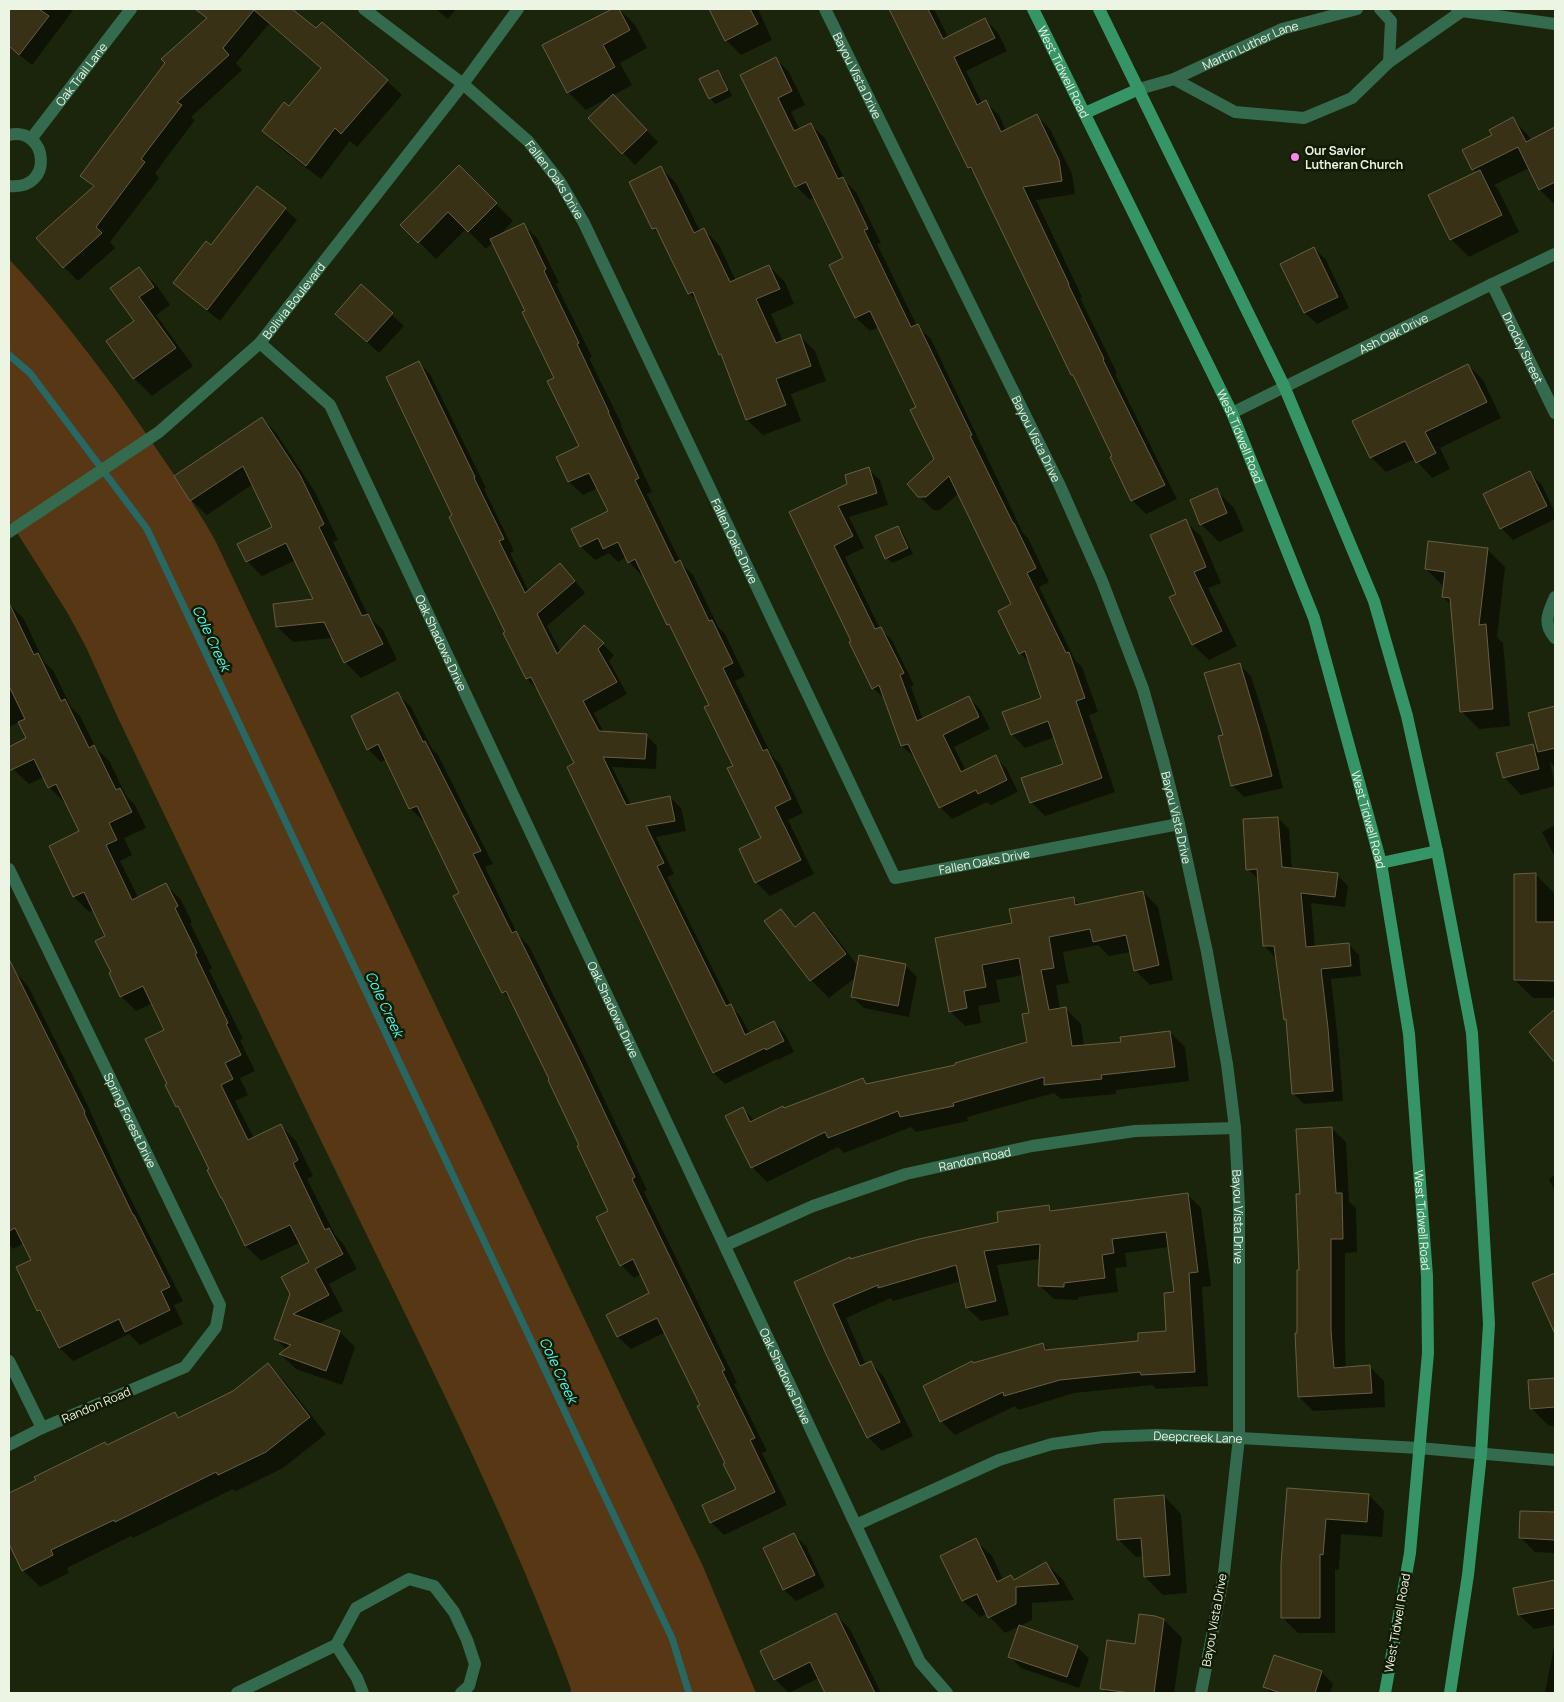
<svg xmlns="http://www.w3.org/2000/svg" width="1564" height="1702" font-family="Manrope,sans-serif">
  <rect width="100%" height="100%" fill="#1b250c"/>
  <path fill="#573714" d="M9,259C66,320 113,384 160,454C179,482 198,510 215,540L629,1413L702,1564L756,1693H570L571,1689C512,1528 435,1376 361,1223C279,1055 199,887 118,718L86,647L67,612L9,520Z"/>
  <path fill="#0007" d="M15,9H74L32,65L9,47V16Z
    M206,9H290L316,30L387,81L402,95L357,147L350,141L321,179L278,146L264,131L289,108L322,69L269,24L236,63L242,70L191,117L195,120L155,173L159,178L110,242L115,248L78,281L64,267L94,188L82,176L208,19L202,13Z
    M436,9H456L448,19Z
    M615,9H619L635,25L647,48L620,63L632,85L612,96L658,142L635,165L590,119L612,96L586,110L568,92L544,46Z
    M711,9H758L772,40L741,55L726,40Z
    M891,9H934L948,37L985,19L998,33L1007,51L966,71L982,103L985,102L999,115L1006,131L1037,116L1050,129L1072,174L1075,194L1036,200L1082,297L1080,298L1117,373L1115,374L1177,499L1146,514L1133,501L1112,458L1114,456L976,175L969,168Z
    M776,59L789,72L805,105L791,112L800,130L811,125L825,138L846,182L856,192L881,243L877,244L917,326L931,339L1023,533L1028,538L1049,582L1039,587L1075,660L1082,667L1098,712L1089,715L1115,792L1045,816L1031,802L1064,764L1055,737L1025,748L1012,734L1043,699L1031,664L1020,653L1013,605L959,493L940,510H933L919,496L936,459L918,407L879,327L870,331L856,318L831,266L845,259L815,197L810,200L796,186L741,75Z
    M718,72L723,77L732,96L715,104L710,98Z
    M1513,119L1532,140L1555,129V205L1540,190L1529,168L1494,185L1498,189L1519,232L1469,257L1451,239L1477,173L1473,169L1494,136Z
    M459,167L513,221L499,236L523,225L537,238L559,283L556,284L592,357L589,358L622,425L621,426L652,492L647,494L681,563L693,575L719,628L725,634L745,676L735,681L772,756L780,764L803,813L788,820L814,874L770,896L756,882L763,839L734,766L710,706L644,575L642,576L629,562L626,557L618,562L609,553L595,560L581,547L573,530L609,512L598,488L583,495L569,482L558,457L581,446L556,379L527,311L493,242L486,249L466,229L436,259L402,225Z
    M661,168L676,183L700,231L703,229L719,245L736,281L769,266L785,282L794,304L771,314L783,341L799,335L815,351L826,381L791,394L801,421L763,435L747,420L724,358L720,354L699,303L689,293L661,236L653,228Z
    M285,209L297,220L220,321L186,294L175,283L211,247Z
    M1314,248L1326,260L1349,308L1317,324L1305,313L1281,264Z
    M139,269L157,286L170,305L156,315L193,366L152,396L134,378L136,321Z
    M361,286L404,326L379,353L348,325Z
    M419,363L430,374L486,488L484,489L514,551L510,553L529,592L571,576L585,593L547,626L561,652L584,626L614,655L609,661L627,694L594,713L604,733L646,735L657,746L656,769L612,767L631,805L670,797L681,808L686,831L656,837L674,874L667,877L731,1006L741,1017L750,1034L774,1022L785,1034L794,1052L778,1060L777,1059L725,1084L714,1073L568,767L576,763L538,690L527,679L505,633L507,632L454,516Z
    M1468,365L1483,380L1501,418L1440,448L1450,469L1432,478L1415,459L1386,472L1371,457Z
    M262,418L277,434L315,492L338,540L333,542L369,617L383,630L397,660L361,678L345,662L333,638L293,642L277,627L315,600L296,560L262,576L247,561L274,528L253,484L207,515L191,500Z
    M868,469L880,480L888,505L849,517L864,548L845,557L880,629L892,640L914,685L911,687L923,720L968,697L980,709L990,729L954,747L966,771L995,757L1007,769L1018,792L991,805L987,802L952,819L940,807L916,757H914L902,746L885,699L873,688L853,642L791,513L849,484Z
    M1530,473L1542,485L1555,513V519L1513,540L1501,528Z
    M1216,490L1234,508L1244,531L1219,542L1201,524Z
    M1185,521L1201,536L1221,583L1208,588L1237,646L1209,660L1193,645L1171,598L1177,594Z
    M898,527L903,533L913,554L892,563L887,558Z
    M1487,549L1505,567L1497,637L1503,643L1510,726L1479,729L1461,711L1452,606L1443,597L1444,587L1426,569Z
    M9,604L24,619L44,662L53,670L71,707L80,716L96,748L110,762L126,796L135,805L146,828L124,838L132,855L120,861L139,899L166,885L181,900L192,922L190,923L212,968L209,970L243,1039L240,1040L255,1071L240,1078L248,1095L235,1101L254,1138L280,1125L296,1141L313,1176L307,1179L335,1235L344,1245L357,1269L329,1284L343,1311L318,1324L340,1332L355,1347L342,1385L296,1369L281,1355L287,1350L276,1339L311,1262L301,1242L261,1261L246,1246L181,1110L177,1106L168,1084L166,1030L153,1003L136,1011L121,996L112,973L107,937L94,910L89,912L74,897L50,846L81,831L66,802L65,803L49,787L44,777L29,784L13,769L9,759V748L28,739L19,722L9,727Z
    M1239,664L1251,676L1271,740L1283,788L1244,797L1232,785L1224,736Z
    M398,694L411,707L432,749L438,755L493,864L485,867L518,935L529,946L587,1063L647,1190L644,1192L737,1383L734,1384L767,1451L762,1453L787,1505L724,1535L711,1522L737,1490L701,1405L666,1332L631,1349L618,1337L651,1294L641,1274L634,1278L621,1265L610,1211L581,1145L513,1002L503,992L461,893L425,820L423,821L410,808L386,759L381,762L368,749Z
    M1555,707V767L1550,762L1555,786L1521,795L1504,777L1532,745L1540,753L1530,714Z
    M1278,818L1289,829L1292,870L1337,875L1348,886L1345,907L1311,903L1315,947L1348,944L1359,955L1361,976L1331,979L1338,1040L1343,1101L1304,1104L1293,1093L1287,1021L1285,1019L1275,957L1264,946L1259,880L1248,869Z
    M1555,825V857L1542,832Z
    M1536,875L1554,893L1555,998H1533L1515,980Z
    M1143,892L1158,907L1173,980L1150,985L1135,970L1131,952L1109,956L1098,945L1063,952L1069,983L1056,985L1060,1010L1066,1009L1081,1024L1084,1047L1122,1043L1170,1032L1185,1047L1189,1081L1116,1090V1094L1061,1099L1054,1093L967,1117L968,1121L916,1132L911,1127L844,1153L838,1147L767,1182L752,1167L743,1109L755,1121L863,1080L868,1085L957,1066L1028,1043L1031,1014L1023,975L996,980L1000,1002L978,1006L981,1023L965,1026L950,1011L936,939L1013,924L1073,899L1080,905Z
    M780,910L797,927L814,914L832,932L858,966L905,965L917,977L909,1017L864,1008L852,997L856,977L829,998L811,980Z
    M9,971L10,975L15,972L28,986L87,1104L119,1176L183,1301L174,1305L183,1324L140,1345L129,1334L73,1361L60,1348L44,1317L38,1311L18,1268L33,1261L24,1243L13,1249L9,1244Z
    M1331,1128L1346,1142L1349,1202L1356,1208L1357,1252L1345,1253V1346L1346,1368L1370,1367L1384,1381L1385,1407L1313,1411L1299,1397L1301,1195Z
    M1555,1175V1191L1549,1179Z
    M1188,1195L1201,1208L1211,1286L1202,1287L1208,1386L1156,1389L1152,1385L1074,1393L1019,1410L1015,1406L955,1435L941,1421L974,1364L1043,1344L1050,1351L1140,1342L1167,1332L1175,1294L1169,1247L1125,1253L1127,1267L1115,1268L1118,1292L1078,1297V1300L1054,1299L1040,1286V1259L997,1265L1009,1315L981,1321L967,1308L961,1281L893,1301L891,1298L846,1318L866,1365L871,1363L884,1377L913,1436L882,1451L868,1437L827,1354L796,1282L851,1260L1000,1222L1048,1206L1054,1212Z
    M268,1365L285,1382L326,1434L283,1468L236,1491L233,1489L133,1538L131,1536L67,1568L69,1573L40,1587L23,1570L9,1541V1494L175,1413L180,1419L233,1392Z
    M1555,1379V1426H1549L1531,1408L1529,1381Z
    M1289,1489L1369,1495L1384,1511L1382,1537L1341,1534L1339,1570L1335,1569V1633H1298L1282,1617Z
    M1164,1496L1181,1514L1187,1593L1163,1595L1145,1577L1143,1556L1136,1557L1118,1539Z
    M1522,1512L1555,1513V1553L1535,1552L1520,1537Z
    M794,1535L806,1546L825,1587L796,1601L784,1590L765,1549Z
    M975,1540L992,1556L1003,1580L1011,1576L1015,1581L1046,1563L1063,1580L1074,1600L1032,1603V1620L1005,1633L987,1614L980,1617L963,1601L942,1556Z
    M1555,1581V1625L1534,1629L1519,1615L1515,1589Z
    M836,1615L850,1629L881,1693H827L819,1678L789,1693L775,1679Z
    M1164,1620L1182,1638L1174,1693H1107L1102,1688L1136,1645Z
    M1555,1641V1693H1545Z
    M1077,1647L1089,1658L1079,1688L1021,1668L1010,1656Z
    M1322,1672L1333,1684L1330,1693H1271L1265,1687Z"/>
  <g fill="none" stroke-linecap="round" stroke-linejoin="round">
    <path stroke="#276864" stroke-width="7" d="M9,355L30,373L147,529L672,1638L689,1693"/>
  </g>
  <path fill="#383115" stroke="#665f42" d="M9,9H39L49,16L19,55L9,46Z
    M195,9H292L316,28L322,22L388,80L341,134L335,128L306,166L262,131L284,102L289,106L321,68L254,10L223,48L229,55L177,102L182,105L141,159L145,162L96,227L102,233L63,268L36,238L94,186L80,176L165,63L161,59L207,18Z
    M612,9H619L630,30L603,45L615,67L567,93L542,45Z
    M709,9H750L758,24L725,41Z
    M889,9H928L943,39L985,18L995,38L954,57L977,105L986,100L1001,132L1037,114L1059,160L1062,181L1023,187L1069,284H1068L1104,359L1103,360L1165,485L1131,501L1110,457L1112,456L1073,375H1071L971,167L968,168Z
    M776,57L792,91L778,98L794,131L811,123L838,179L843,177L868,229L864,230L911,327L918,324L972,435L970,436L1013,523H1014L1036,568L1027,573L1066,653L1069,652L1085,698L1076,701L1102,778L1030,803L1021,778L1063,764L1048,721L1011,735L1002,712L1041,698L1025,651L1019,654L998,611L1011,604L949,476L926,497H918L907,484L934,459L910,410L916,407L870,311L855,318L829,265L843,258L806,182L795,187L740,75Z
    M718,70L728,90L709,99L699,79Z
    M613,94L647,130L622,154L588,118Z
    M1513,117L1526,142L1555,127V182L1539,190L1518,147L1472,170L1462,150L1492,135L1489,130Z
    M459,165L497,203L468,232L448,212L418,243L400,225Z
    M661,166L694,233L704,228L730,282L769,265L780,289L756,299L776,343L800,334L811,366L776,379L786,405L746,420L721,354L719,355L693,292L688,294L656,228L652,229L629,182Z
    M1480,170L1502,215L1450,240L1428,195Z
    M257,186L286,208L207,310L173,283L206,241L211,245Z
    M524,223L546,269L544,271L579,343L577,344L609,412H608L639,478L635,480L675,563L680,560L709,621L712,620L733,663L723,668L763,751L767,749L791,799L775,807L801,860L755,883L739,849L761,838L727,768L733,766L704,707L709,705L669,624L667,625L635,559L628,563L618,542L603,549L598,538L580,547L571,529L608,511L589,473L568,482L556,457L579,446L547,381L554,378L522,312L525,311L490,239Z
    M1314,247L1338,297L1304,313L1280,264Z
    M139,267L154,287L139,297L176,348L133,379L106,341L134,321L110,288Z
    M361,284L393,313L367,342L335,314Z
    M419,361L475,477L474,478L504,539L499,541L525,593L560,563L575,581L537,614L557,654L584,625L604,643L598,649L617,682L583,701L599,731L647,734L645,759L603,757L626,805L670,796L675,821L646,826L664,863L657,866L726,1006L731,1004L745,1035L774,1021L784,1041L766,1050L765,1048L713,1073L567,767L574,763L531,677L526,679L503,633L505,632L449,517L452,515L386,377Z
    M1468,364L1487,402L1425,432L1436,453L1416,463L1405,441L1370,458L1352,421Z
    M262,417L300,475L324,524L319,527L362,616L368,614L383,644L344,663L324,622L276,627L273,604L313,599L286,543L246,562L237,544L272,527L243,466L190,501L174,476Z
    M869,467L877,493L838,506L853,536L834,546L875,629L881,627L904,673L900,675L917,721L969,696L979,717L943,735L961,772L996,755L1007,780L978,794L976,790L939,808L908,744L901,746L879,685L872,689L849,642L851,641L789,512L847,484L845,475Z
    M1530,471L1547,506L1500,529L1483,494Z
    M1217,488L1227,513L1200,525L1190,500Z
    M1186,519L1206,567L1194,572L1222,631L1192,645L1169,597L1176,594L1150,535Z
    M898,526L908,548L885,559L875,536Z
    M1428,541L1488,548L1479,625L1486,624L1493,709L1460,712L1450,598L1442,597L1445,572L1425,569Z
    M9,603L34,655L38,653L61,701L65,699L89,748L94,745L116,790L120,788L132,812L109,823L117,840L106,845L132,900L166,883L178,906L175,908L197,953L195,954L228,1023L226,1024L241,1055L225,1063L233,1079L221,1085L248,1140L281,1124L298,1160L293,1163L325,1230L329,1228L343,1254L315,1269L329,1295L293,1314L340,1331L326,1371L279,1354L291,1345L274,1339L290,1294L281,1277L309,1262L290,1225L245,1246L222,1198H221L207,1170L209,1169L178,1106L176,1107L165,1085L167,1084L145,1039L164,1030L143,986L120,997L109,973L111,972L95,941L105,936L84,892L73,897L49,846L79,831L56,784L48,788L34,759L9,771V747L26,738L18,722L25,719L9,686Z
    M1240,663L1259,727L1272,776L1231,786L1218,736L1223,735L1204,673Z
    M398,692L423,742L425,741L481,851L473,854L512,933L516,931L574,1048L635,1177L632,1179L725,1370L722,1371L755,1438L750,1440L775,1492L710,1523L702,1505L736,1489L723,1464L725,1463L697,1406L700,1405L657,1318L617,1337L606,1315L649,1293L633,1259L620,1266L596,1217L608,1211L577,1146L579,1145L548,1080L549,1079L506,991L502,993L453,896L459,893L417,806L409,809L378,744L367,750L351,716Z
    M1555,706V748L1538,752L1528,713Z
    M1533,744L1539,769L1503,778L1496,753Z
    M1278,817L1282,867L1338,873L1335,897L1301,893L1306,947L1349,943L1351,966L1321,969L1328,1028L1333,1091L1292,1094L1286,1019L1284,1020L1274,946H1263L1257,869L1246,870L1243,819Z
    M1536,873V922H1555V981L1514,980V874Z
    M1143,891L1159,965L1134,971L1126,935L1093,942L1090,929L1049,937L1054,968L1041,970L1049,1010L1066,1007L1072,1046L1121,1042L1120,1037L1170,1031L1175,1067L1101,1075L1102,1079L1044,1085V1077L953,1103L954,1106L900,1117L898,1111L828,1138L825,1132L751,1168L725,1116L743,1107L750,1122L783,1106L784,1108L863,1078L866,1084L955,1065V1063L1027,1042L1022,1014L1029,1013L1019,958L982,965L986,987L964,991L967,1008L949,1012L935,938L1012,923L1009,909L1074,897L1075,905Z
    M781,909L795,927L814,912L846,954L810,981L764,921Z
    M859,955L906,964L898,1006L851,997Z
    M9,959L85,1112L84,1113L133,1215H134L170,1287L161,1291L170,1310L125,1332L119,1319L59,1348L40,1310L37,1311L16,1267L31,1260L15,1228L9,1231Z
    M1555,1009V1063L1529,1032Z
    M1332,1127L1336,1193H1342L1343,1239H1331V1331L1334,1368L1370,1365L1372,1393L1298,1397L1295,1333H1297V1270H1299L1296,1194H1300L1296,1129Z
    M1188,1193L1198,1272L1189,1273L1195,1372L1141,1375L1140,1372L1060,1380L1004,1396L1003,1392L940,1422L923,1386L972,1361L973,1363L1043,1343L1045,1350L1138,1341V1333L1166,1331L1164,1293L1174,1292L1166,1232L1112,1239L1114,1253L1102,1255L1105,1278L1064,1283V1287L1038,1286L1040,1244L984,1251L996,1301L966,1308L956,1265L878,1288V1285L833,1304L860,1366L871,1361L900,1422L867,1438L826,1354L794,1282L850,1257V1259L919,1239L998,1222L997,1212L1049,1205L1050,1211Z
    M1555,1273V1334L1532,1283Z
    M268,1363L310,1417L266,1452L218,1475L216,1472L115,1522L114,1520L51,1550L53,1555L22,1571L9,1544V1493L36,1480L34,1477L105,1442L107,1445L175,1412L178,1418L233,1391Z
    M1555,1378V1407L1530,1409L1528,1380Z
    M1287,1488L1369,1494L1367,1522L1326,1519L1323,1555L1320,1554V1618H1281V1564Z
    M1164,1495L1170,1575L1144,1577L1141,1538L1117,1540L1114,1499Z
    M1520,1511L1555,1512V1540L1519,1538Z
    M794,1533L815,1575L783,1590L763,1548Z
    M976,1538L997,1582L1011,1575L1014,1580L1046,1562L1059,1584L1016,1587V1604L988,1618L977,1594L962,1601L940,1556Z
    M1555,1580V1608L1518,1615L1513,1588Z
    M836,1613L875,1693H825L810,1662L774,1680L760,1651Z
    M1139,1614L1155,1616L1164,1619L1154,1693H1131L1100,1689L1107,1640L1135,1644Z
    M1019,1625L1078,1646L1067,1677L1008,1657Z
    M1274,1655L1322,1671L1315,1693H1281L1263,1687Z"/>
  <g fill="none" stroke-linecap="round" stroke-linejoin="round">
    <g stroke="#346b4e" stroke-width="12">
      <path d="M1380,9L1391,21L1389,62"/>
      <path d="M1462,11L1555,24"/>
      <path d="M1174,79L1235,112L1304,118L1352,98L1389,62L1462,11L1457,9"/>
      <path id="s1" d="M1139,89L1174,79L1282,29L1357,9"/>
      <path d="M336,1645L357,1678L363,1693"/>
      <path d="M237,1693L336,1645L356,1608L409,1579L434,1586L454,1612L467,1640L475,1664L469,1686L461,1693"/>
    </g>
    <g stroke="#346b4e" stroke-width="12">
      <path id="s2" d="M364,9L463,84L528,141L560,182L584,223L895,878L1179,824"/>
      <path id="s3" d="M825,9L1060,486L1102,581L1143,689L1163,760L1179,824L1207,952L1227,1064L1235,1128L1239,1205V1438L1224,1573L1201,1693"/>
      <path d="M9,135C48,126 55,191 9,186"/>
      <path id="s4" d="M31,139L131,9"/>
      <path id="s5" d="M1492,284L1555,413"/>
      <path id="s6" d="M260,343L330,405L920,1662L947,1693"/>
      <path id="s7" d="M1232,413L1492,284L1555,254"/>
      <path d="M1555,597C1548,613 1542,623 1555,638"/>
      <path id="s8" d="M9,869L220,1305L216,1327L185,1367L42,1428L9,1445"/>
      <path id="s9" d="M726,1245L813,1206L906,1174L1032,1146L1135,1131L1235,1128"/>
      <path d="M9,1361L42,1428"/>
      <path id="s10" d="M856,1525L999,1460L1052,1444L1103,1437L1156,1435L1239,1438L1419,1448L1555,1460"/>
    </g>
    <path stroke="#346b4e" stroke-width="12" id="s11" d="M9,532L159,432L260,343L463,84L518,9"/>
    <g stroke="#369566" stroke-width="12">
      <path id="s12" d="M1033,9L1232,413L1314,618L1381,863L1409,1034L1427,1276L1428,1353L1410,1553L1385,1693"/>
      <path d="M1099,9L1284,386L1374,601L1407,716L1437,851L1472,1033L1489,1324L1481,1454L1468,1575L1450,1693"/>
      <path d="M1085,113L1139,89"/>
      <path d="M1381,863L1437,851"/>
    </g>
  </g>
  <circle fill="#f987e9" stroke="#121b04" stroke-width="2" cx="1295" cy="157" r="5"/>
  <g text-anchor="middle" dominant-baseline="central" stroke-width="5" stroke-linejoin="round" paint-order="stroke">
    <g font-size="12" fill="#ecf4e4" stroke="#121b04">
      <text stroke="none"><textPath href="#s1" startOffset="120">Martin Luther Lane</textPath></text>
      <text stroke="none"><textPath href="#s12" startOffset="70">West Tidwell Road</textPath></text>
      <text stroke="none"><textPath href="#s4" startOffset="82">Oak Trail Lane</textPath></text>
      <text stroke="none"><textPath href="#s3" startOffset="74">Bayou Vista Drive</textPath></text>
      <text stroke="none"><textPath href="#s2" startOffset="258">Fallen Oaks Drive</textPath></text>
      <text stroke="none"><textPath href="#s11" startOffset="369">Bolivia Boulevard</textPath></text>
      <text stroke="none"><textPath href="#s7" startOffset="180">Ash Oak Drive</textPath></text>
      <text stroke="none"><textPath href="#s5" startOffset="71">Droddy Street</textPath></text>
      <text stroke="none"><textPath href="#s12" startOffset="475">West Tidwell Road</textPath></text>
      <text stroke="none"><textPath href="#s3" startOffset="479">Bayou Vista Drive</textPath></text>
      <text stroke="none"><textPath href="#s2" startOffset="662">Fallen Oaks Drive</textPath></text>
      <text stroke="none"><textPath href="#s6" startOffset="356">Oak Shadows Drive</textPath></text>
      <text stroke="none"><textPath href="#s3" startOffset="884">Bayou Vista Drive</textPath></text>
      <text stroke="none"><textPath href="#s12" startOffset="880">West Tidwell Road</textPath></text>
      <text stroke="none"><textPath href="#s2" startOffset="1126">Fallen Oaks Drive</textPath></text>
      <text stroke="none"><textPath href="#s6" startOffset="761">Oak Shadows Drive</textPath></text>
      <text stroke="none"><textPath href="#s8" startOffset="279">Spring Forest Drive</textPath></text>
      <text stroke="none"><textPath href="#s9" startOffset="264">Randon Road</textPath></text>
      <text stroke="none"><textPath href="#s3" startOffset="1289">Bayou Vista Drive</textPath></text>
      <text stroke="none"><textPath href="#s12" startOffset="1285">West Tidwell Road</textPath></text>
      <text stroke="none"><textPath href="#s6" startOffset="1166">Oak Shadows Drive</textPath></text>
      <text transform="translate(96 1405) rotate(-23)">Randon Road</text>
      <text stroke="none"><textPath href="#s10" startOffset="359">Deepcreek Lane</textPath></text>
      <text transform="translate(1214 1620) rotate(-80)">Bayou Vista Drive</text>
      <text transform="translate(1397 1623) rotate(-80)">West Tidwell Road</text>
    </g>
    <g font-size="12" font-weight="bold" fill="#ecf4e4" stroke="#121b04" text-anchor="start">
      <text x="1305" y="150">Our Savior<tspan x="1305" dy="14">Lutheran Church</tspan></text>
    </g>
    <g font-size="14" font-style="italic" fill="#49faf0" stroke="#121b04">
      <text transform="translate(212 638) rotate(65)">Cole Creek</text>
      <text transform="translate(385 1004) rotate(65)">Cole Creek</text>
      <text transform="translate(559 1370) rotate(65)">Cole Creek</text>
    </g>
  </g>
  <rect width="1564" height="1702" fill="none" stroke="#ecf4e4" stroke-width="20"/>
</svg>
